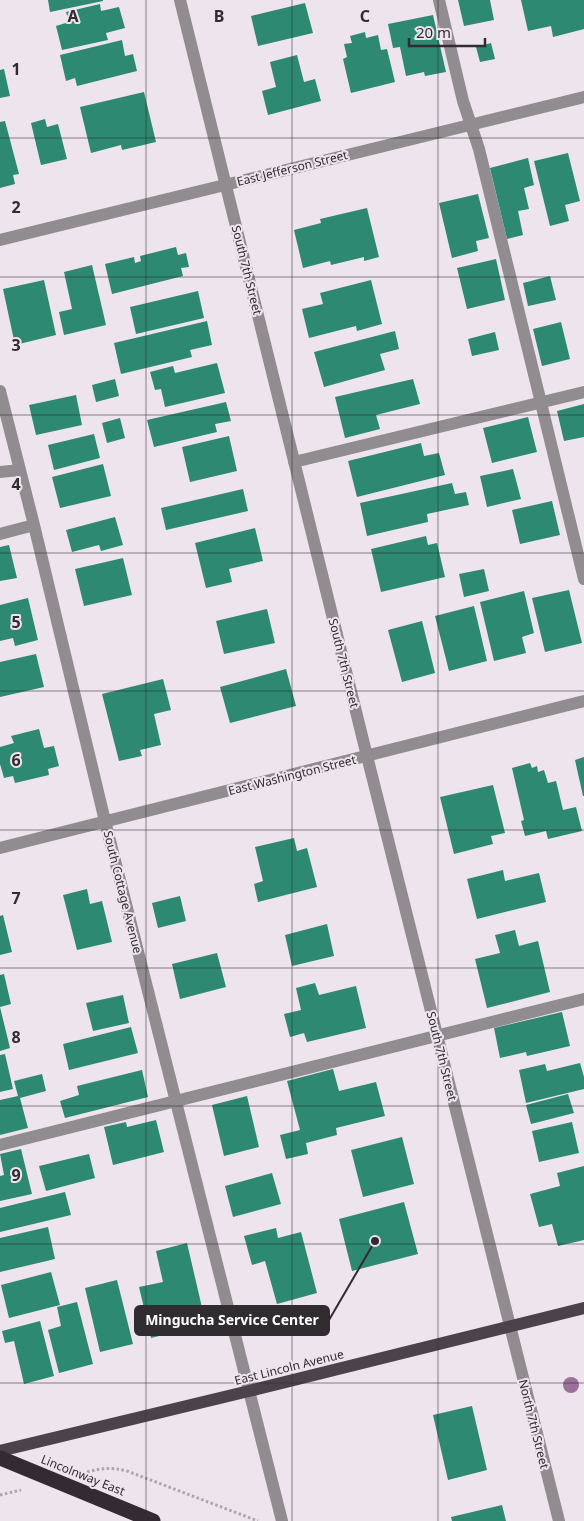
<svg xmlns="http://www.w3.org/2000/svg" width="584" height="1521" font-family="'Noto Sans',sans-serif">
  <rect width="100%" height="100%" fill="#eee4ed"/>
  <path fill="#2d8971" d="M48,0H103V1L50,12Z
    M458,0H490L494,20L464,26Z
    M521,0H584V29L553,37L551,26L528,31Z
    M305,3L313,33L258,46L251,16Z
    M100,4L101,11L119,7L125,28L106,33L108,40L62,50L56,26L69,22L66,12Z
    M433,15L446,72L425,76L424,72L406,76L400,47L393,48L388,24Z
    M365,32L366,38L378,35L381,50L387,49L395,82L351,93L343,59L347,57L344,44L352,43L350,36Z
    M122,40L125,56L133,54L137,71L77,86L75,78L66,81L60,55Z
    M491,43L495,59L480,62L476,47Z
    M297,55L304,82L315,79L321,101L268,115L262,91L276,87L270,62Z
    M4,69L10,96L0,98V70Z
    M144,92L156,142L122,150L121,145L91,153L80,107Z
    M45,119L47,127L58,124L67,159L41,165L31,123Z
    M5,121L19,174L13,175L15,184L0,188V122Z
    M568,153L580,201L565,205L569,221L550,226L534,161Z
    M528,158L534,185L524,188L529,209L518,211L523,235L507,239L490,168Z
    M478,194L489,238L476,241L478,251L452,258L439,203Z
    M367,208L379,257L364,261V257L331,265L330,261L303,268L294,230L321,223L320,219Z
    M176,247L178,255L186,253L189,267L181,268L183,276L112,294L105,264L134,257L135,263L141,261L140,256Z
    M496,259L505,300L467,309L457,268Z
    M92,265L106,325L64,335L59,312L72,309L64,272Z
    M550,276L556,300L528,306L523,283Z
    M44,280L56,335L15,345L3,289Z
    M371,280L382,324L357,331L356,326L309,338L302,309L323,304L320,293Z
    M198,291L204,318L136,334L130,307Z
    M207,321L212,345L190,350L192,357L121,374L114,343Z
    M561,322L570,359L542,366L533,329Z
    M395,331L399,349L380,354L385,370L324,387L314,352Z
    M495,332L499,350L472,356L468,339Z
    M217,363L225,393L165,407L161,389L155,390L150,372L173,366L175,373Z
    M115,379L119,396L96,402L92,385Z
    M413,379L420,404L376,415L380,429L345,438L335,397Z
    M76,395L82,425L36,435L29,405Z
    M226,402L231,421L215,424L217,432L154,447L147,420Z
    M584,404V437L564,441L557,411Z
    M528,417L537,452L492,463L483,428Z
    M120,418L125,438L107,443L102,423Z
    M94,434L100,458L54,470L48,445Z
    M229,436L237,471L190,482L182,447Z
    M421,443L424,456L439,453L445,475L357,497L348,461Z
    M103,464L111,496L60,508L52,477Z
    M513,469L521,499L487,507L480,476Z
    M452,483L455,494L466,492L469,505L427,514L428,522L367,536L360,503Z
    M243,489L248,511L166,530L161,508Z
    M552,501L560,535L520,544L512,510Z
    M115,517L123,545L101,551L99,545L72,552L66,530Z
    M255,528L263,561L229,569L232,582L206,588L195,543Z
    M426,536L428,545L437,543L445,577L381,592L371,549Z
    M9,545L17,578L0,581V547Z
    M123,558L132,595L84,606L75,569Z
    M484,569L489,591L464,597L459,574Z
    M569,590L582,643L545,652L532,598Z
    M524,591L534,633L522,637L526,653L494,661L480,602Z
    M28,598L38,640L15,646L13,638L0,641V605Z
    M474,606L487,661L449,671L435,616Z
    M267,609L275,643L224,654L216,621Z
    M422,621L435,673L402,682L388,630Z
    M36,654L44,687L0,697V662Z
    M286,669L296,706L230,723L220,687Z
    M163,679L171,710L154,714L161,745L140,750L142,756L119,761L102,694Z
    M39,729L44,748L54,746L59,766L48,769L49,775L15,783L13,776L4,778L0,764V747L14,743L11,736Z
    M584,757V796H583L575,760Z
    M530,763L532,768L537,766L538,772L544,770L548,783L556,781L563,810L576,807L582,831L548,839L546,831L525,836L521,821L524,820L512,768Z
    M493,785L505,833L491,836L493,844L454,854L440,797Z
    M294,838L297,851L307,848L317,887L258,902L254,884L263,881L255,847Z
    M503,870L505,881L539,873L546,902L477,919L467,879Z
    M87,889L90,904L102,901L112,942L77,950L63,895Z
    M180,896L186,921L158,928L152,903Z
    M3,915L12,952L0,955V916Z
    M327,924L334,956L292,966L285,935Z
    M515,930L519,946L538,941L550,992L487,1008L475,959L500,953L495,935Z
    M217,953L226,987L180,999L172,964Z
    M4,974L11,1004L0,1007V975Z
    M315,983L319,995L356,986L366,1028L307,1042L304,1033L290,1037L284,1014L301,1010L296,988Z
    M123,995L129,1023L93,1031L86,1003Z
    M0,1007L10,1048L0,1051Z
    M562,1012L570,1046L527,1056L526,1052L500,1058L494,1028Z
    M131,1027L138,1053L69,1070L63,1044Z
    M5,1054L13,1089L0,1092V1055Z
    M580,1063L584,1077V1089L526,1103L519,1070L545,1064L547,1071Z
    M333,1069L339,1091L376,1082L385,1116L336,1128L337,1135L306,1143L308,1154L286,1159L280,1135L300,1130L287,1081Z
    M142,1070L148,1097L65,1118L60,1101L79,1095L77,1086Z
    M42,1074L46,1091L20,1098L28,1128L0,1135V1100L18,1096L14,1081Z
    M568,1094L574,1113L531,1124L526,1105Z
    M247,1096L259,1147L224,1156L212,1105Z
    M156,1120L164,1152L113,1165L104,1127L126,1122L127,1127Z
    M572,1122L579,1153L539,1162L532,1131Z
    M402,1137L414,1184L363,1197L351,1150Z
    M21,1149L32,1194L0,1201V1176L4,1175L0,1154Z
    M89,1154L95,1178L46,1191L39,1166Z
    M584,1166V1240L558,1246L552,1224L539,1227L530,1194L560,1186L557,1173Z
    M272,1173L281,1204L233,1217L225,1186Z
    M65,1192L71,1215L0,1232V1208Z
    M404,1202L418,1254L352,1271L339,1219Z
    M48,1227L55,1259L0,1272V1238Z
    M276,1228L278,1238L301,1232L317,1293L277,1304L265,1261L252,1265L244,1236Z
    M187,1243L204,1316L191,1319L192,1328L151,1338L139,1287L163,1282L156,1251Z
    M51,1272L60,1305L9,1318L1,1285Z
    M117,1280L133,1344L100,1352L85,1288Z
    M77,1302L93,1364L59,1373L48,1330L61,1326L57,1307Z
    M40,1321L54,1376L24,1384L14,1341L5,1343L2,1331Z
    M472,1406L487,1470L448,1480L433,1415Z
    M502,1505L506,1521H452L451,1517Z"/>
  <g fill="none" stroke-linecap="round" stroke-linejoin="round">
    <path stroke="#ada5ac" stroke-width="3" stroke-dasharray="2.5 2.5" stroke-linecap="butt" d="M87,1472C102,1468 112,1467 127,1471L258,1521
      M0,1495L21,1490"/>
    <path stroke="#918c90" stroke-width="12" d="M180,0L367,756L559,1521
      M439,0L463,101L479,149L584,579
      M0,240L584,97
      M0,391L34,525L105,821L282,1521
      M294,462L584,392
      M0,472L20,470
      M0,534L34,525
      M0,848L584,701
      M0,1145L584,999"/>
    <path stroke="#4b4349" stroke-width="12" d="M0,1451L249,1391L584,1308"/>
    <path stroke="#332b31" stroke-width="15" d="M0,1458L153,1521"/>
  </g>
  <circle fill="#9a7198" cx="571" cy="1385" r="8"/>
  <path fill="none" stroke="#302c2f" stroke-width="1" stroke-opacity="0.55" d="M146,0V1521M292,0V1521M438,0V1521M0,138H584M0,277H584M0,415H584M0,553H584M0,691H584M0,830H584M0,968H584M0,1106H584M0,1244H584M0,1383H584"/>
  <g text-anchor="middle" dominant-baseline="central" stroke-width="4" stroke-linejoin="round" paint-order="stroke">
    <g font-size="12" fill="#302c2f" stroke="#eee4ed">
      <text transform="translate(292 168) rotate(-14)">East Jefferson Street</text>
      <text transform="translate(247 270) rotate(76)">South 7th Street</text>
      <text transform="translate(344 663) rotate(76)">South 7th Street</text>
      <text transform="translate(292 775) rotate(-14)">East Washington Street</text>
      <text transform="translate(123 892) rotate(76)">South Cottage Avenue</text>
      <text transform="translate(442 1056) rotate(76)">South 7th Street</text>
      <text transform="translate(289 1367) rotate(-14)">East Lincoln Avenue</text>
      <text transform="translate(534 1424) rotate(76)">North 7th Street</text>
      <text transform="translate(83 1475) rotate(22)">Lincolnway East</text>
    </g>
  </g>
  <g font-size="16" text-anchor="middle" font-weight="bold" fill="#302c2f" stroke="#eee4ed" stroke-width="4" stroke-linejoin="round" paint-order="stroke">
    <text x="73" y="22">A</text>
    <text x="219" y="22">B</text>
    <text x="365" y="22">C</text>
    <text x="16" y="75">1</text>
    <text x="16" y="213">2</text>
    <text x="16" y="351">3</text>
    <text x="16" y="490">4</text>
    <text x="16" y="628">5</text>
    <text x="16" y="766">6</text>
    <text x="16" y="904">7</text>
    <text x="16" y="1043">8</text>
    <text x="16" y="1181">9</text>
  </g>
  <path fill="none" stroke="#302c2f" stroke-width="2" d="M375 1241L329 1320"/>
  <circle fill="#302c2f" stroke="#eee4ed" stroke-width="2" cx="375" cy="1241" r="5"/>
  <rect fill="#302c2f" stroke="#302c2f" stroke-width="2" x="135" y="1306" width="194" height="29" rx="5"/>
  <g font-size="14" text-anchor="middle" font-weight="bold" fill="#fff">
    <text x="232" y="1325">Mingucha Service Center</text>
  </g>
  <path d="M409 38v8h76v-8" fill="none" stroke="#302c2f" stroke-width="2.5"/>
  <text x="416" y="38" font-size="15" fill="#302c2f" stroke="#eee4ed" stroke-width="4" paint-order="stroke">20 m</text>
</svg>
